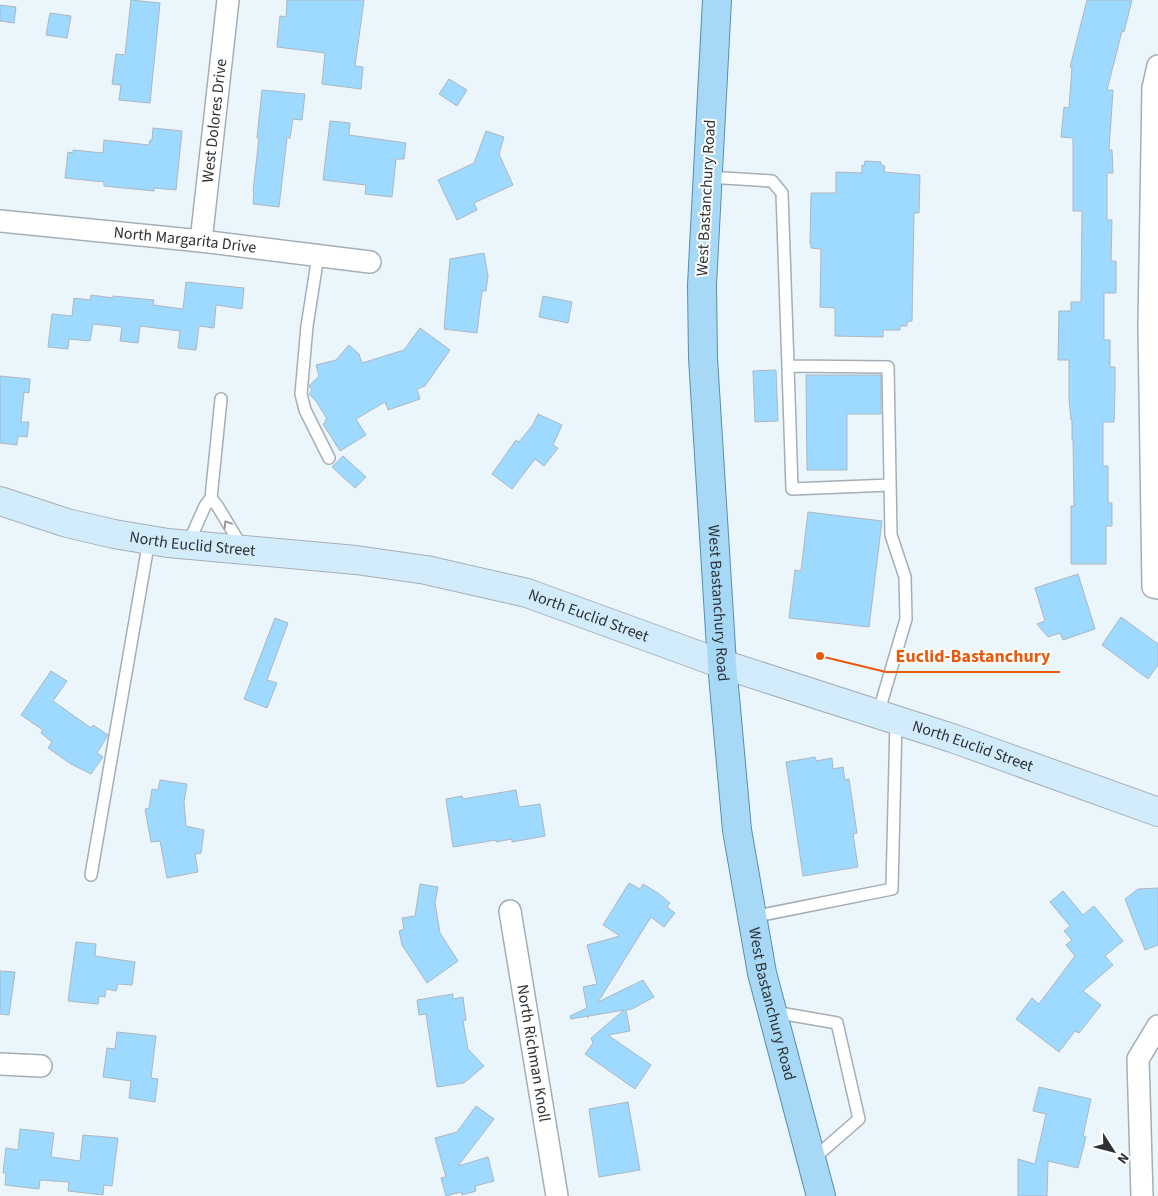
<svg xmlns="http://www.w3.org/2000/svg" width="1158" height="1196" font-family="'Source Sans 3',sans-serif">
  <rect width="100%" height="100%" fill="#ebf6fc"/>
  <path fill="#9ed9ff" stroke="#aeb7be" d="M131,0L160,3L150,103L119,100L121,85L112,84L116,54L125,55Z
    M287,0H364L355,66L363,67L361,89L322,84L325,53L277,47L280,16L286,17Z
    M1087,0H1132L1124,32L1122,31L1107,90H1113L1109,150H1112L1113,173H1107V220H1112L1111,261H1116V293H1104V340H1110V367H1115V390L1114,422H1103V466H1108V503H1112V526H1106V564H1071V506H1074L1073,440H1072V420H1071L1069,399V360H1058L1059,311H1071V302H1081L1082,211H1073V138L1061,137L1064,107L1069,108L1072,67H1070Z
    M0,5L16,7L14,23L0,21Z
    M50,13L71,16L67,38L46,35Z
    M449,79L467,90L457,106L439,94Z
    M262,90L305,94L302,120L293,119L290,138H287L279,207L253,204L254,191H253L259,138H257Z
    M330,121L350,123L349,135L406,143L404,159H396L392,197L365,194L366,185L323,180Z
    M153,128L182,131L176,190L154,188V191L104,186V182L65,178L68,152L73,153V150L103,153L104,140L149,145L150,140H152Z
    M486,131L504,137L499,154L513,185L474,203L477,210L457,220L438,180L474,163Z
    M865,161L881,162V165L885,166L884,172L920,175L919,213H914L912,321L907,322V326H900V330H883V337L835,336V308L820,307L821,249L811,248V245L810,244L811,193H836V172L862,173V165L864,166Z
    M484,253L488,276L486,291H482L477,333L444,329L450,259Z
    M186,282L244,288L242,309L216,305L214,328L199,326L196,350L178,348L180,331L140,326L138,343L120,341L122,327L93,324L90,341L69,339L68,349L48,347L52,314L72,316L74,298L90,300L91,295L113,298V296L154,300L153,305L183,309Z
    M543,296L572,302L568,323L539,317Z
    M420,328L450,350L425,386L417,389L420,399L388,410L385,402L356,419L366,435L340,451L323,424L326,422L325,420L327,419L316,401L309,394L312,390L309,386L319,376L316,365L336,360L349,345L359,354L362,363L404,350Z
    M776,370L778,421L755,422L753,371Z
    M806,375H881V414H847V470H807Z
    M0,376L30,379L29,393L24,392L21,422H29L27,437L18,436L17,445L0,443Z
    M538,414L562,425L553,445L558,448L544,466L535,459L512,489L492,474L516,440L519,442L532,426Z
    M343,456L366,477L355,488L332,467Z
    M808,512L882,521L869,627L789,618L795,570L801,571Z
    M1078,574L1095,629L1063,640L1060,633L1048,637L1037,624L1045,621L1035,588Z
    M1121,617L1158,644V665L1148,679L1102,645Z
    M275,618L288,623L267,680L277,683L267,708L244,699Z
    M51,671L67,681L53,701L91,728L93,725L108,735L97,753L103,757L91,774L71,764L48,748L52,742L41,733L43,730L21,715Z
    M815,757L816,761L832,758L833,769L843,767L845,780L849,779L857,833L853,834L858,867L803,876L786,762Z
    M160,780L187,784L184,802L186,826L204,830L201,853L195,854L198,872L167,878L160,841L151,842L145,809L149,808L152,789L158,790Z
    M516,790L519,807L540,804L545,836L512,842V839L496,842V840L453,847L446,799L462,796L463,799Z
    M629,883L640,889L643,884L658,893L670,903L667,907L675,913L664,927L651,917L598,1002L643,980L654,997L632,1009L626,1010L630,1031L608,1035L651,1065L635,1089L585,1054L593,1043L591,1038L624,1010L589,1016L588,1018V1016L571,1019L570,1016L587,1008L583,987L597,984L587,945L620,936L603,925Z
    M420,884L438,887L435,903L440,933L458,961L427,983L402,945L399,931L404,929L402,918L415,916Z
    M1158,888V945L1145,950L1125,899L1138,889Z
    M1063,891L1083,915L1094,906L1123,941L1105,956L1113,965L1083,991L1101,1005L1079,1033L1075,1031L1059,1052L1016,1019L1032,998L1039,1004L1075,956L1066,945L1072,940L1064,931L1070,926L1050,902Z
    M76,942L96,944L95,956L135,962L132,985L118,984L116,991L106,989L105,997L99,996L98,1004L68,1001Z
    M0,971L15,972L9,1015L0,1014Z
    M453,994V999L463,997L466,1020L463,1021L468,1049L484,1066L464,1083L437,1087L426,1014L419,1015L417,1000Z
    M117,1032L156,1036L151,1078L158,1079L155,1102L129,1098L131,1081L103,1077L107,1048L115,1049Z
    M1039,1087L1091,1099L1083,1136L1086,1137L1078,1168L1048,1161L1047,1196H1018V1159L1035,1164L1046,1114L1033,1111Z
    M628,1102L640,1170L599,1177L589,1109Z
    M476,1106L494,1119L458,1166L488,1157L494,1181L475,1186L476,1191L462,1195L461,1192L446,1196L441,1178L446,1177L435,1138L457,1132Z
    M20,1129L54,1133L51,1157L80,1161L83,1135L118,1138L112,1186L104,1185L103,1195L68,1191L69,1182L40,1180L39,1189L5,1185L6,1173H3L6,1148L18,1150Z"/>
  <g fill="none" stroke-linecap="round" stroke-linejoin="round">
    <defs>
      <path id="lane" d="M708,177L772,181L782,193L788,366L888,367L891,535L905,577L906,619L878,714
        M318,256L307,326L301,394L305,410L329,458
        M788,366L792,489L890,485
        M211,498L218,507L242,547
        M188,544L205,506L211,498L221,399
        M91,875L149,540
        M752,917L892,889L896,721
        M774,1012L837,1023L859,1119L813,1159"/>
      <g id="street">
        <path d="M1158,66L1153,88L1149,325L1153,587L1158,588"/>
        <path id="s1" d="M0,221L201,241L370,262"/>
        <path id="s2" d="M201,241L228,0"/>
        <path id="s3" d="M510,911L557,1196"/>
        <path d="M0,1064L41,1066"/>
        <path d="M1142,1196L1138,1059L1158,1026"/>
      </g>
      <g id="secondary">
        <path id="s4" d="M0,501L67,523L114,534L168,543L356,560L426,570L527,593L722,664L955,739L1158,812"/>
      </g>
      <g id="primary">
        <path id="s5" d="M717,0L702,285L703,358L722,664L737,830L762,973L821,1196"/>
      </g>
    </defs>
    <use href="#lane" stroke="#a5aeb5" stroke-width="14"/>
    <use href="#street" stroke="#a5aeb5" stroke-width="24"/>
    <use href="#secondary" stroke="#a5aeb5" stroke-width="30"/>
    <use href="#primary" stroke="#568eb0" stroke-width="30"/>
    <use href="#lane" stroke="#fff" stroke-width="11"/>
    <use href="#street" stroke="#fff" stroke-width="21"/>
    <use href="#secondary" stroke="#d3ecfb" stroke-width="28"/>
    <use href="#primary" stroke="#a7d9f7" stroke-width="28"/>
  </g>
  <defs><path id="oneway-chevron" d="M-2-3.5L2.5 0L-2 3.5" fill="none" stroke-width="1.6" stroke-linecap="round" stroke-linejoin="round" transform="scale(1.25)"/></defs>
  <use stroke="#96989a" href="#oneway-chevron" transform="translate(227 524) rotate(-122)"/>
  <g text-anchor="middle" dominant-baseline="central" stroke-width="4" stroke-linejoin="round" paint-order="stroke">
    <g font-size="16" fill="#2e3234" stroke="#fff">
      <text stroke="none"><textPath href="#s2" startOffset="121">West Dolores Drive</textPath></text>
      <text transform="translate(706 198) rotate(-87)">West Bastanchury Road</text>
      <text stroke="none"><textPath href="#s1" startOffset="186">North Margarita Drive</textPath></text>
      <text stroke="none"><textPath href="#s4" startOffset="198">North Euclid Street</textPath></text>
      <text stroke="none"><textPath href="#s5" startOffset="604">West Bastanchury Road</textPath></text>
      <text stroke="none"><textPath href="#s4" startOffset="602">North Euclid Street</textPath></text>
      <text stroke="none"><textPath href="#s4" startOffset="1008">North Euclid Street</textPath></text>
      <text stroke="none"><textPath href="#s5" startOffset="1009">West Bastanchury Road</textPath></text>
      <text stroke="none"><textPath href="#s3" startOffset="144">North Richman Knoll</textPath></text>
    </g>
  </g>
  <path fill="none" stroke="#e8590c" stroke-width="2" d="M820 656L886 672H1060"/>
  <circle fill="#e8590c" stroke="#fff" stroke-width="2" cx="820" cy="656" r="5"/>
  <g font-size="18" text-anchor="middle" font-weight="bold" fill="#e8590c" stroke="#fff" stroke-width="4" stroke-linejoin="round" paint-order="stroke">
    <text x="973" y="662">Euclid-Bastanchury</text>
  </g>
  <g transform="translate(1113 1151) rotate(126)" stroke="#ffffff" stroke-width="4" paint-order="stroke">
  <path d="M0-4L9 19L0 12L-9 19Z" fill="#2e3234"/>
  <text y="-8" font-size="14" font-weight="bold" text-anchor="middle" fill="#2e3234">N</text>
  </g>
</svg>
